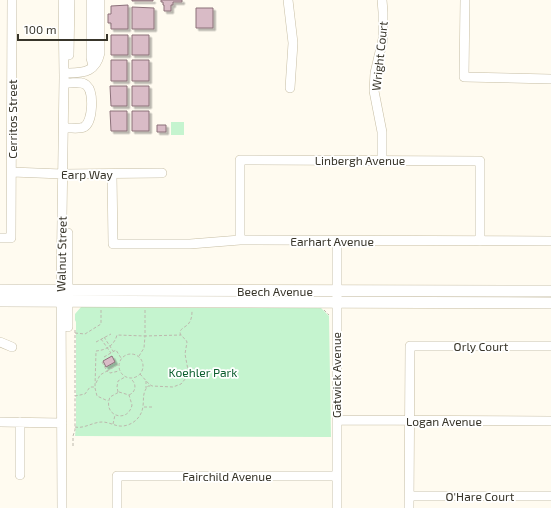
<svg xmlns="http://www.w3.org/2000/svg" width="551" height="508" font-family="'Exo 2',sans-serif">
  <defs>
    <filter id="shadow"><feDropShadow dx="2.5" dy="2.5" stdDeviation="0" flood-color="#0004"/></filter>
  </defs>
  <rect width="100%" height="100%" fill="#fffbf0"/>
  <path fill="#c5f4cf" d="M171,122H184V135H171Z
    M81,307L321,308L329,316L331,437L75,436L76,425V322L75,320V314Z"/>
  <path fill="#d9bbc6" stroke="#8b7079" filter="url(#shadow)" d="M132,0H153V1H132Z
    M161,0H182V2H173V5H171V11H164V5H163V2H161Z
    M128,5V29H111V23H108V14H111V6Z
    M132,7L154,8V29H132Z
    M196,8H213V28H196Z
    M111,35H128V55H111Z
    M132,35H149V55H132Z
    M111,60H127V81H111Z
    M132,60H149V81H132Z
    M110,86H127V106H111Z
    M132,86H149V106H132Z
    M110,111H127V131H111Z
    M132,111H149V131H132Z
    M157,125H166V132H157Z
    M112,356L115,362L106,367L103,361Z"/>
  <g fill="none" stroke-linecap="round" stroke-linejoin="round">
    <defs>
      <path id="minor" d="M91,0V58L93,66
        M288,0L293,43L290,88
        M382,0L383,12V39L375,73L374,91L382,132V160
        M465,0L464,77L551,79
        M69,55L70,0
        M69,73C85,73 96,71 100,53V0
        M68,128C73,128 80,129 84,127C93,122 94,92 87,86C83,81 75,83 69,83
        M12,172L62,174L162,173
        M112,174L113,244H190L240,240L551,241
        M0,238H11L12,0
        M240,240V160L480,161V241
        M337,241V508
        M68,327V233
        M0,342L12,347
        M337,420L551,421
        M0,422L62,423
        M20,475V422
        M410,496H551
        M62,508L61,290L64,77L63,0
        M117,508V476H337
        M409,508L410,346H551"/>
      <path id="major" d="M0,290L551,291
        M0,301L551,303"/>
    </defs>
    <use href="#minor" stroke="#c7bea4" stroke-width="10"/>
    <use href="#major" stroke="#c7bea4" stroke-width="12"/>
    <path stroke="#bcb8ad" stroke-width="1" stroke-dasharray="3 2" stroke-linecap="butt" d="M145,310V336L181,335
      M324,310L329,315
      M75,330V396
      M75,333L85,334L101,324V310
      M104,337L113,351
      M101,339L111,353
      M96,342L111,334
      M119 366a12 12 0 1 1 24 0a12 12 0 1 1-24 0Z
      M104,357L116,350L121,358
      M102,362L107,371L119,364
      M140,374L149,384L152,386L173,387L181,384L186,378L188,370L185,354L187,342C186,339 183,338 181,335C177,329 187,327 189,323C192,319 192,314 192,310
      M146,381V388
      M96,383L100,375L107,371L110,373L119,371
      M95,388L97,396L108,401
      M118,392L117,387L118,381L125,377
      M119,392L129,395L132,405C128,424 102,416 110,397Z
      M129,395C136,392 137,384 131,379
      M144,407H152
      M113,424L115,415
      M75,427C84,429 93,422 102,422C110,422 116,427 123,426C133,425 142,417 143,406C144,399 142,393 148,386H151
      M73,446V436L75,430V396L85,394L90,387H95L96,351C106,350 114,346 117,335L145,336L144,348L139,356"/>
    <use href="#minor" stroke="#fff" stroke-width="9"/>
    <use href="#major" stroke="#fff" stroke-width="11"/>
  </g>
  <g text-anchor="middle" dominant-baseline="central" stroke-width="3.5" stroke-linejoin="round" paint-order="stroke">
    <g font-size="12" fill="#38352a" stroke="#fff">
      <text transform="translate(379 56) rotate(-84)">Wright Court</text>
      <text transform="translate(12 119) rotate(-90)">Cerritos Street</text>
      <text x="360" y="160">Linbergh Avenue</text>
      <text x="87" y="174">Earp Way</text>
      <text x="332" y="241">Earhart Avenue</text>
      <text transform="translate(61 254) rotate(-89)">Walnut Street</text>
      <text x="275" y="291">Beech Avenue</text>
      <text x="481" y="346">Orly Court</text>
      <text transform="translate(336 375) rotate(-90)">Gatwick Avenue</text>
      <text x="444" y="421">Logan Avenue</text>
      <text x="227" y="476">Fairchild Avenue</text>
      <text x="480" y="496">O'Hare Court</text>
    </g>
    <g font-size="12" fill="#0c5d2e" stroke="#fff">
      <text x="203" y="372">Koehler Park</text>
    </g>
  </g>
  <path d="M18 34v6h89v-6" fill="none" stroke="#38352a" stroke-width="2"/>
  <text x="24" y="34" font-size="12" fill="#38352a" stroke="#ffffff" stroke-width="3" paint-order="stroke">100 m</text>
</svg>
